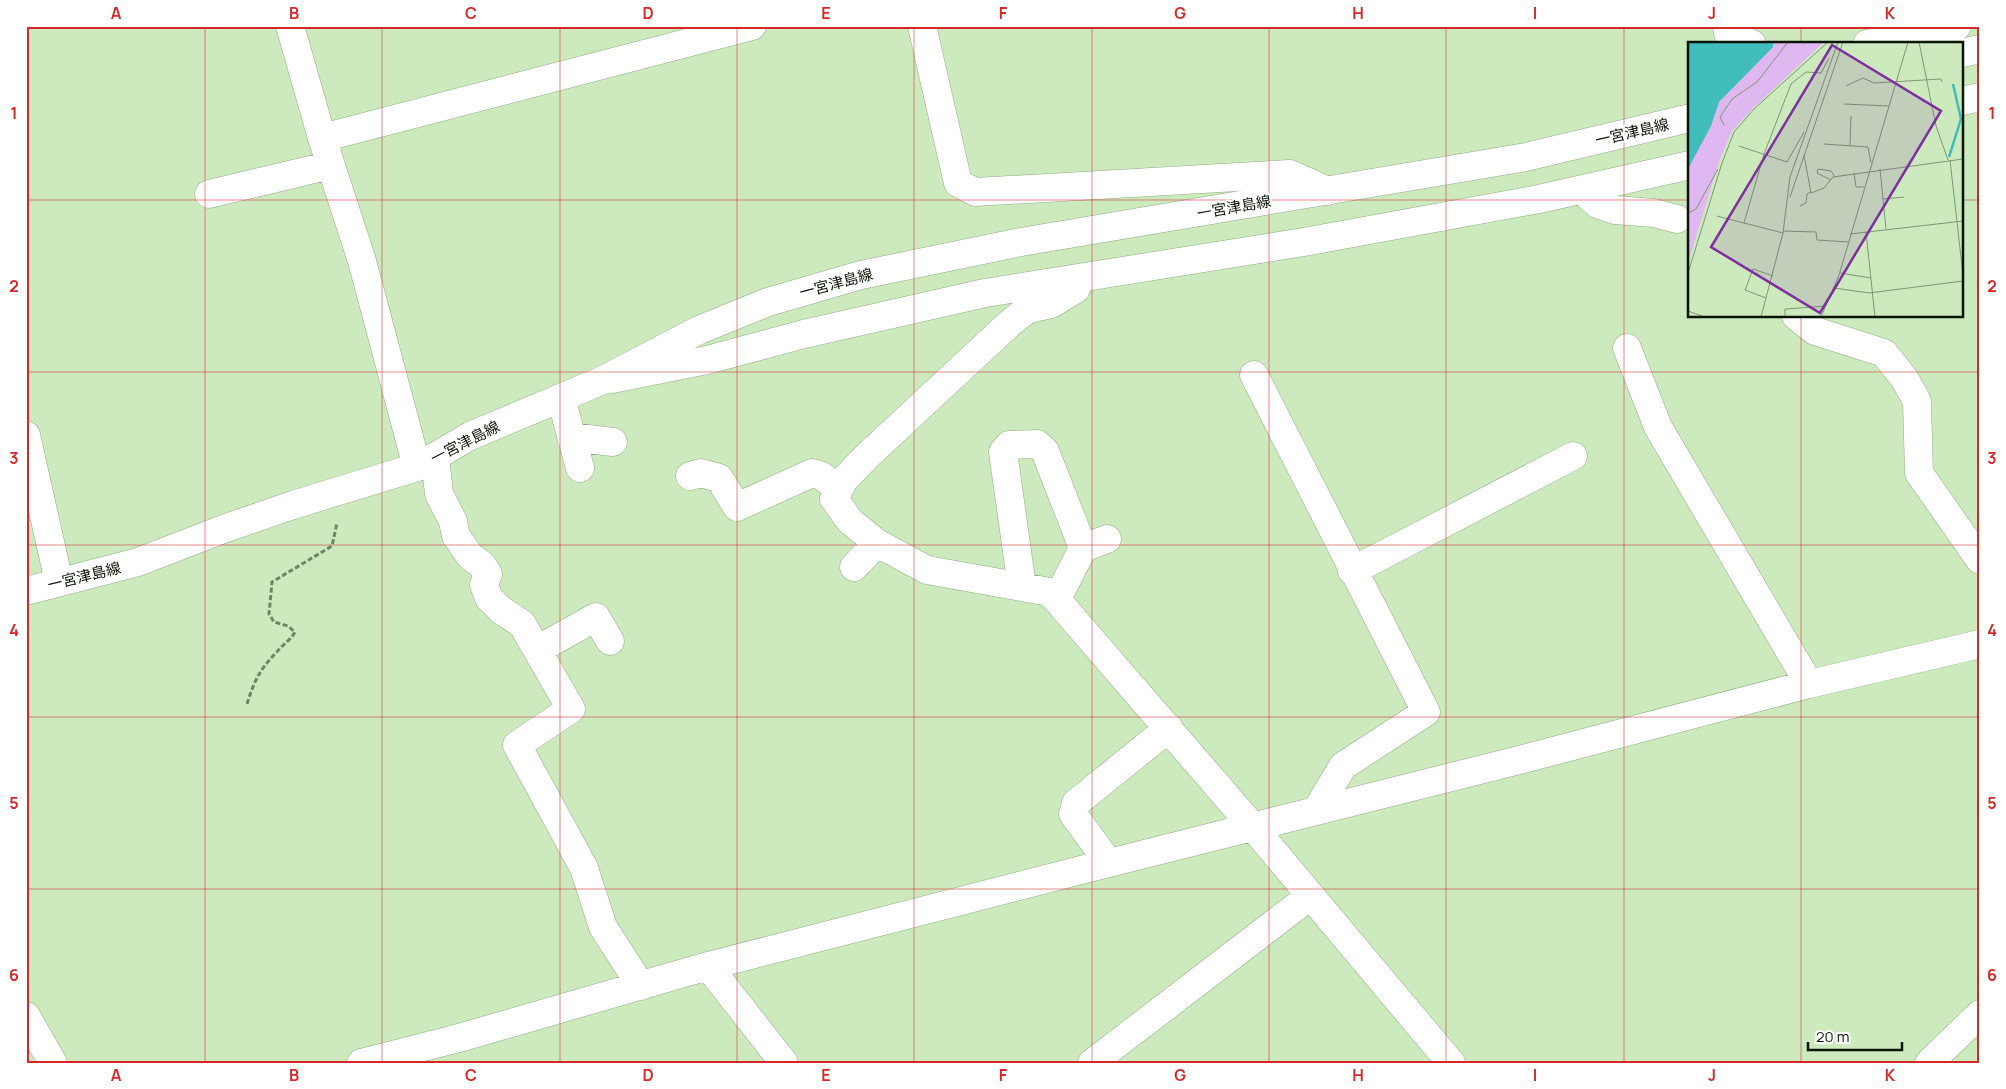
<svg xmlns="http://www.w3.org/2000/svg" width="2006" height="1089" font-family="Manrope,'Noto Sans JP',sans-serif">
  <rect width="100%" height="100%" fill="#cdeabf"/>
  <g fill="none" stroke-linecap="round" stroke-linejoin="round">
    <defs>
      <path id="minor" d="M290,26L322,138
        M922,26L958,183L975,192L1290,174L1328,191
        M1727,26L1728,33L1752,44
        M1867,44L1957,26
        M1962,101L1980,97
        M1582,190L1597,204L1615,210L1654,213L1677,219
        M209,194L331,165
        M1080,279L1076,289L1051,304L1028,309L1010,323L866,457L844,480L834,499L850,521L877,543L927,570L1050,592L1253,827L1451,1063
        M1796,316L1815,331L1884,353L1904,378L1917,401L1919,473L1980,560
        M1627,348L1658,427L1809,684
        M1254,375L1426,712L1343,766L1316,811
        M612,379L707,360L804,334L985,293L1304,242L1539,199L1690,165
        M561,398L580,468
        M26,435L59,582
        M571,437L613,442
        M435,457L439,494L453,521L456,536L470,556L482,565L488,574L484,585L489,598L501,610L522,624L571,709L517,745L584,868L603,927L641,986
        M417,467L362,261L322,138L752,26
        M690,476L701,473L719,478L737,507L812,473L822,476L839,490
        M1083,548L1107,539
        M854,567L877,543
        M1352,571L1573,456
        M1022,587L1003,452L1009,445L1037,444L1045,451L1083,548L1057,599
        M537,650L596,617L610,641
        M1109,863L1073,814L1076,803L1169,728
        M708,966L784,1063
        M26,1016L53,1063
        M361,1063L459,1038L708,966L1085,869L1527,758L1809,684L1980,644
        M1092,1063L1310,896
        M1929,1063L1980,1014"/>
      <path id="major" d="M1962,53L1980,49
        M26,591L138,562L226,528L293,505L417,467L470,436L601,381L699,330L768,302L861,275L1021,242L1526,157L1690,118"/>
    </defs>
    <use href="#minor" stroke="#91ac83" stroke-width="29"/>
    <use href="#major" stroke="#91ac83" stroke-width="29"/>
    <path stroke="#708466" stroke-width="3" stroke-dasharray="5 2.5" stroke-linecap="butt" d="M247,704C254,682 259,670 276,653C282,645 290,641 295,632L288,626L274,622L269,614L272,582L332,546L337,523"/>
    <use href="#minor" stroke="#fff" stroke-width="28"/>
    <use href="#major" stroke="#fff" stroke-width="28"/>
  </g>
  <path fill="none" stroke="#d62828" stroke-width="1" stroke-opacity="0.55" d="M205,26V1063M382,26V1063M560,26V1063M737,26V1063M914,26V1063M1092,26V1063M1269,26V1063M1446,26V1063M1624,26V1063M1801,26V44M26,200H1690M1962,200H1980M1801,316V1063M26,372H1980M26,545H1980M26,717H1980M26,889H1980"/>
  <g text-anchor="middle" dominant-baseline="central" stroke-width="4" stroke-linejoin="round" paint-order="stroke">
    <g font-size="15" fill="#0b1506" stroke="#fff">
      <text transform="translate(1632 132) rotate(-13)">一宮津島線</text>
      <text transform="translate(1234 207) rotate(-10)">一宮津島線</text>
      <text transform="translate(836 283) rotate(-15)">一宮津島線</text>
      <text transform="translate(465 442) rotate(-27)">一宮津島線</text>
      <text transform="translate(84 576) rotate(-14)">一宮津島線</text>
    </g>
  </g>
  <g transform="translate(1688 42)">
    <rect width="275" height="275" fill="#cdeabf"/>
    <path d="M80,0H136L65,66L44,89L31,120L0,221V124L32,58Z" fill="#dfb8f1"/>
    <path d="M0,0H85V5L31,60L23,84L0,127Z" fill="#41bdbd"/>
    <path fill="none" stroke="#41bdbd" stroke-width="2.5" d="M261,115L273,77L265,42"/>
    <path fill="none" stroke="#7f9575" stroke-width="1" d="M231,0L248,84L260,118M158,44L175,36L186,41L253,37L254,40M156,62L201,64M36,83L32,75L44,57L69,40L100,0M136,102L180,105L183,121M162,103L163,74M51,104L99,120L116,90M116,113L123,151L136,146L145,135L275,117M262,118L275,233M192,127L198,187M166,131L168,145H176M143,138L129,131L130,127L143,129L147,135M102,155L155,0M195,157L216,155M112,164L118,161L119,152L123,150M0,171L8,167L30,127M29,174L56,181M95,189L128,190L129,198L160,200M178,190L187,275M95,191L56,181L76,112L103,42L118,30L133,31L141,16M162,192L275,179M0,231L34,121L46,90L66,67L140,0M152,231L183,236M146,246L181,251L275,239M78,256L57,248L65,227L85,234M0,269L17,275M73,275L95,191L102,135L150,0M97,275V267L138,264M133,275L151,233L220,0"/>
    <path fill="#7e2e9e" fill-opacity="0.15" stroke="#7e2e9e" stroke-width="2.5" d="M144,3L253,69L132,271L23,205Z"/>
    <rect width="275" height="275" fill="none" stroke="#0b1506" stroke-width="2.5"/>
  </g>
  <rect width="2006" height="1089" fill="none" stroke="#ffffff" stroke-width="55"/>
  <path d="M1808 1042v8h94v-8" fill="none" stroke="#0b1506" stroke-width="2.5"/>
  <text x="1816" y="1042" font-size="15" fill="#0b1506" stroke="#ffffff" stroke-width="4" paint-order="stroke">20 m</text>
  <rect x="28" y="28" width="1950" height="1034" fill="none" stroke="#d62828" stroke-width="2"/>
  <g font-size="16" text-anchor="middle" font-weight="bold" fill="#d62828">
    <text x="116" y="19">A</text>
    <text x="294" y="19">B</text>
    <text x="471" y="19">C</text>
    <text x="648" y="19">D</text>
    <text x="826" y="19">E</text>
    <text x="1003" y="19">F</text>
    <text x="1180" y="19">G</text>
    <text x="1358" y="19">H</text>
    <text x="1535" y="19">I</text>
    <text x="1712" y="19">J</text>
    <text x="1890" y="19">K</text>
    <text x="14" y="119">1</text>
    <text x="1992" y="119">1</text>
    <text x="14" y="292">2</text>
    <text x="1992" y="292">2</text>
    <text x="14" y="464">3</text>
    <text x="1992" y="464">3</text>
    <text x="14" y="636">4</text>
    <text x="1992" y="636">4</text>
    <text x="14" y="809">5</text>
    <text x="1992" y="809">5</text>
    <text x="14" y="981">6</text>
    <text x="1992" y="981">6</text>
    <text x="116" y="1081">A</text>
    <text x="294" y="1081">B</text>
    <text x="471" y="1081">C</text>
    <text x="648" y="1081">D</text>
    <text x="826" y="1081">E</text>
    <text x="1003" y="1081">F</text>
    <text x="1180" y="1081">G</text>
    <text x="1358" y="1081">H</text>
    <text x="1535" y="1081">I</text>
    <text x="1712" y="1081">J</text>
    <text x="1890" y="1081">K</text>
  </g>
</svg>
